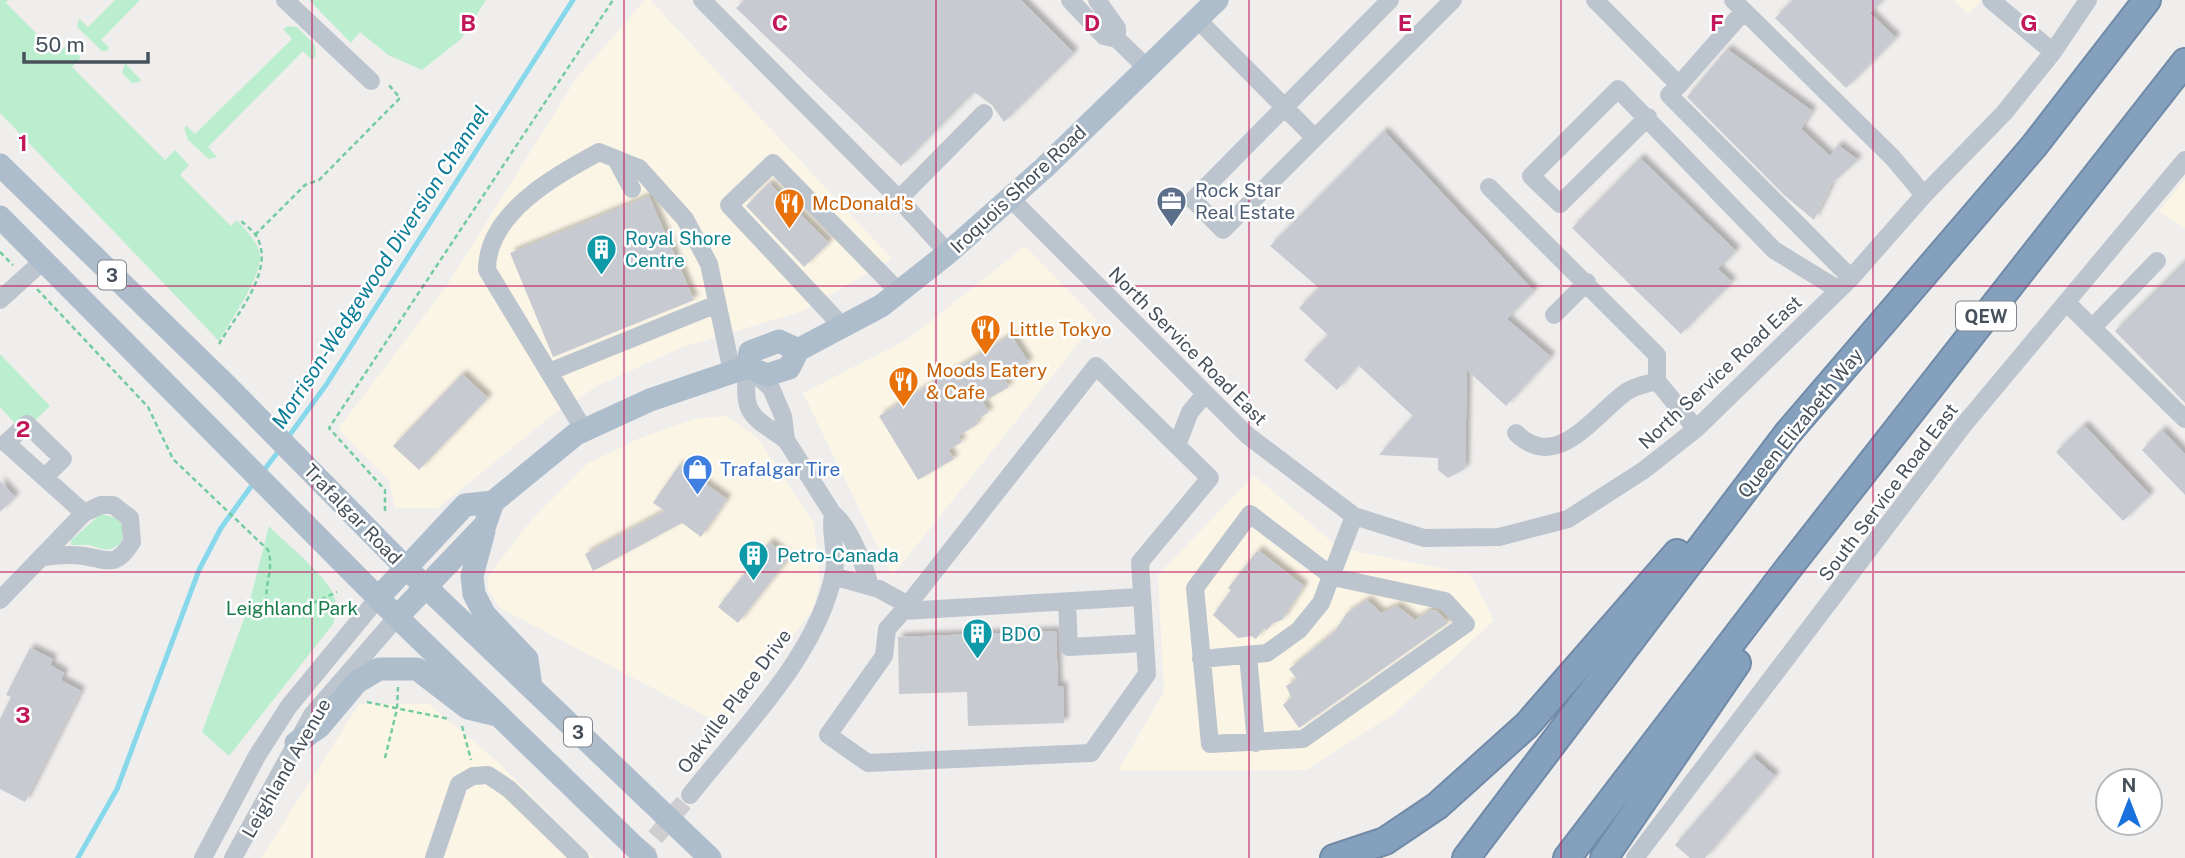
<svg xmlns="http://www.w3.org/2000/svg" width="2185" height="858" font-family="'Public Sans',sans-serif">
  <defs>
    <filter id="shadow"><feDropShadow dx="4.5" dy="-4.5" stdDeviation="2" flood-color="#0004"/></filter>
  </defs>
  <rect width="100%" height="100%" fill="#f0eded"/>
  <path fill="#fbf5e6" d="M645,0H650L892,259L800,312L683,347L599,385L550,417L438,508H395L389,481L338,429L446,287L576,79Z
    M1953,0H1982L1968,14Z
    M2185,179V229L2159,211Z
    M1025,246L1097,320L892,576L803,393L908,339Z
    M726,416L758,438L814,523L820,581L813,610L723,725L500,608L488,589V576L533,518L588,463L638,439L693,419Z
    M1254,475L1339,548L1470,574L1494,620L1394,714L1306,770L1118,771L1164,692L1158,575Z
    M359,704H429L498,762L593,858H261Z"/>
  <path fill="#bbeece" d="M0,0H8L6,3L57,54L68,44L81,57L72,67L165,160L175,150L189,165L180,175L231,226L237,220C246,231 259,242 260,257C260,280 230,321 219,341L0,113Z
    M115,0H140L101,40L109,47L107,51H102L77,27L79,18L88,27Z
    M309,0H486L461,39L422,70L388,55L360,32L351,43Z
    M288,26L297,27L315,45L316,56L312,60L303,51L208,147L217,157L209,159L188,140L184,128L187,126L195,134L292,39L283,29Z
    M125,63L141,80L139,82L132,83L122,73Z
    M0,354L50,406L23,432L0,407Z
    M101,514L117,518L122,525V542C108,554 103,549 89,545C83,544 77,546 71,545V540Z
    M269,526C285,543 333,580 336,602C338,609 335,617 333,624L229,756L202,732L248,608Z"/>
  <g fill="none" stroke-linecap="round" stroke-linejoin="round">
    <path stroke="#88d8eb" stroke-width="5" d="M286,440L326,385L573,0
      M261,474L281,448
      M78,858L117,789L199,570L221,528L255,481"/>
  </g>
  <path fill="#c7cad0" filter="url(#shadow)" d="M745,0H1021L1074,53L1004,122L992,105L974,92L901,166L736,8Z
    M1793,0H1883L1870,13L1896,38L1846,88L1775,18Z
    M1727,49L1812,111L1801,129L1830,156L1838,145L1858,160L1832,183L1814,220L1784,195L1687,97Z
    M1384,131L1534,291L1507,319L1551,357L1506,406L1467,370L1465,469L1448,478L1438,470V458L1379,455L1413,416L1358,365L1337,390L1304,360L1328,335L1299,308L1319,288L1270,246Z
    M1640,158L1736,251L1718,269L1732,282L1681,334L1572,228Z
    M769,183L829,243L804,267L746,206Z
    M649,196L694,300L553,357L510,253Z
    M2185,261V403L2115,331Z
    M1011,335L1029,363L1004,378L1009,387L983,402L989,412L976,420L978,424L958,436L962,442L948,450L954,459L918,480L879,416Z
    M462,374L488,398L419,470L393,446Z
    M2084,425L2150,495L2123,521L2056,452Z
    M2162,430L2185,454V495L2142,450Z
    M679,465L727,499L701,537L682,523L593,571L585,554L665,511L653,503Z
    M0,481L15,497L0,512Z
    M769,542L789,558L738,623L718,607Z
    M1258,550L1304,586L1282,620L1273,623L1267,630L1264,628L1256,639L1251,636L1238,638L1213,615L1231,590L1228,588Z
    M1367,600L1381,613L1397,606L1415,620L1430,610L1437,611L1448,623L1299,728L1283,705L1291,697L1286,686L1297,679L1289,669L1335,631L1347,613Z
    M1056,631L1058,686H1063L1064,723L968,726L967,692L899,694L898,637Z
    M30,648L53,659L50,665L64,673L61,680L81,691L25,802L0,789V719L11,697L6,695Z
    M1752,756L1775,776L1705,858H1690L1675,845Z"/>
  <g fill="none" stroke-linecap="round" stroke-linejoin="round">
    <path stroke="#ceced0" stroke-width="18" stroke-dasharray="18 9" stroke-linecap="butt" d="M638,858L690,795"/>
    <defs>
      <path id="highway" d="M1334,858L1385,841L1437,806L1527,725L1677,553
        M1466,858L1787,434L2034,146L2147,0
        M1567,858L1787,570L2185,62
        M1604,858L1737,663"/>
    </defs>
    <use href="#highway" stroke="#708ba8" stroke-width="30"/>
    <path stroke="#73cc9f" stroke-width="2.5" stroke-dasharray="5 3.5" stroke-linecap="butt" d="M255,235L305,185L319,180L400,98L388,84
      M0,252L13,265
      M37,289L148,407L173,459L268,550C275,570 262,588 268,607L285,616L337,592
      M219,344C236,315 278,268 255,234C251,229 244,224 239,219
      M385,511V490L329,428L613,0
      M367,702L449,719
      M462,726L471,760
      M385,758L397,709L398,687"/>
    <path stroke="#bcc5cd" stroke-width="18" d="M285,0L371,81
      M702,0L899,199L948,253
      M1070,0L1104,36L1117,39L1146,67
      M1097,0L1117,28V39
      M1390,0L1193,200L1223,230L1453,0
      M1595,0L1679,85L1669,95L1851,278
      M1733,0L1893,158L1924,195
      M1991,0L2053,52
      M1197,19L1315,138
      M1679,85L1744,11
      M1648,117L1560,204L1531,176L1618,89L1774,250L1839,290
      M616,159L632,189
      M1489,187L1657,355V381L1696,429
      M1009,197L1247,435L1354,516L1424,538L1499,537L1568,519L1644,470L1696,429L1851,278L1924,195L2004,113L2053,52L2088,0
      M899,199L984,113
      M0,300L43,261
      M2066,302L2185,419
      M1554,315L1587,282
      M843,327L729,205L773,163L900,293
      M2092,328L2157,261
      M747,367C744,415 747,413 786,440
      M549,372L717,304
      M753,372L771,388L783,416L786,440L833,514C849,525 865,567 870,586
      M584,430L487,270C487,213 555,176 599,152L639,168L685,219L709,264L732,372
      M1516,433C1557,473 1593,416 1626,392C1634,386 1647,384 1657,381
      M1177,445L1190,412L1205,394
      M45,477L63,459L27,424L6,443L84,513
      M1250,514L1333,577L1445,601L1466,624L1303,739L1210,744L1195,588Z
      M833,576L879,589L908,605
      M0,600L84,513L101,505H113L130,518L132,542C116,568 109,560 84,556C70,554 57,555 43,557
      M1067,602L1069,647L1144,643
      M903,611L1096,366L1210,478L1140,562L1147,674L1091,753L868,763L828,735L884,656L887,629L903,611L1140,597
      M1248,655L1256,743
      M1201,659L1267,653L1299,630L1321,603L1354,516
      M690,795C740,731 819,654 834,572C838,554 829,533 833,514
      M203,858L257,756L289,706L378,598
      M233,858L312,715L397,617
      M434,858L459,784L473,776L488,775L509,789L580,858
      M1635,858L1962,427L2185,160"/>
    <path stroke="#adbdcc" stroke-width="23" d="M0,165L225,384L405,567L710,858
      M0,217L397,617L646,858
      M747,367L750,352L779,341L798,350
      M484,531L472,576L474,594L485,615L527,659L531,687
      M378,598L465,505L493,502
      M397,617L485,525L493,502L576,434L650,400L747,367L767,375L789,368L798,350L881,306L948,253L1044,168L1217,0
      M296,743L319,727L357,682L379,669H417L468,708L497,715"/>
    <use href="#highway" stroke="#85a0bc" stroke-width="26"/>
  </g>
  <path fill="none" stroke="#c2185b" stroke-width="2" stroke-opacity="0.55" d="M312,0V858M624,0V858M936,0V858M1249,0V858M1561,0V858M1873,0V858M0,286H2185M0,572H2185"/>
  <defs>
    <symbol id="office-pin" viewBox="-11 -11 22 30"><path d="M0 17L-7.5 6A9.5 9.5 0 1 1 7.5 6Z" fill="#5c6f8a" stroke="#fff"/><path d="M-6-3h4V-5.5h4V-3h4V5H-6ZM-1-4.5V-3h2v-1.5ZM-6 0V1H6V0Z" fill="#fff"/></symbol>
    <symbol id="restaurant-pin" viewBox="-11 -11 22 30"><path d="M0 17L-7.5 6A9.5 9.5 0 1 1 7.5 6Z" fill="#e8710a" stroke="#fff"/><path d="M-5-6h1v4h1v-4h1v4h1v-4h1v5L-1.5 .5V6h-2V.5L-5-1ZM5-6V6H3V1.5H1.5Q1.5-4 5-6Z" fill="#fff"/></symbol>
    <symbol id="building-pin" viewBox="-11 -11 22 30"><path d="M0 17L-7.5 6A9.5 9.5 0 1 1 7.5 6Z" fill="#0f9aa8" stroke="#fff"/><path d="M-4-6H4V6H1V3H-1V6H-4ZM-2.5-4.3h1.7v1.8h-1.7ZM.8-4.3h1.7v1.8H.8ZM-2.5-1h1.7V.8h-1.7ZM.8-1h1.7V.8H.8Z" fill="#fff"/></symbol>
    <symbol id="shop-pin" viewBox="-11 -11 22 30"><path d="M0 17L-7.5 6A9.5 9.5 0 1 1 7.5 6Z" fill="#3f7fe0" stroke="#fff"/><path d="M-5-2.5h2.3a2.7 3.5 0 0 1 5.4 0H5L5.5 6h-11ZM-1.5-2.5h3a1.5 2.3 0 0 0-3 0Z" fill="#fff"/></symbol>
  </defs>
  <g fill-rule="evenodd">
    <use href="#office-pin" x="1154" y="184" width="35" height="47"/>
    <use href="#restaurant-pin" x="772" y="186" width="35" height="47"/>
    <use href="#building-pin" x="584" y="232" width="35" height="47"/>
    <use href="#restaurant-pin" x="968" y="312" width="35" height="47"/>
    <use href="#restaurant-pin" x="886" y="364" width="35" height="47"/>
    <use href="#shop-pin" x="680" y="452" width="35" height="47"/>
    <use href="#building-pin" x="736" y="538" width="35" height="47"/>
    <use href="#building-pin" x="960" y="616" width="35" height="47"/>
  </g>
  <g text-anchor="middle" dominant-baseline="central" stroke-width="5" stroke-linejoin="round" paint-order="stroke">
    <g fill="#fff" stroke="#7e858c" stroke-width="2">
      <rect x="98" y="260.5" width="28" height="29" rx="5"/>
      <rect x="1956" y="301.5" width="60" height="29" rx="5"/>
      <rect x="564" y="717.5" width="28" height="29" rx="5"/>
    </g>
    <g font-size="18" font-weight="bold" fill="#46515b">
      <text x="112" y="275">3</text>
      <text x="1986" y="316">QEW</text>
      <text x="578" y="732">3</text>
    </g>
    <g font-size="19" fill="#46515b" stroke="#fff">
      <text transform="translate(1018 189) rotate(-43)">Iroquois Shore Road</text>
      <text transform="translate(1188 346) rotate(45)">North Service Road East</text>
      <text transform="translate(1720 372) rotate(-43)">North Service Road East</text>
      <text transform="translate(1800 423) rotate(-51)">Queen Elizabeth Way</text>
      <text transform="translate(1888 492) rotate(-53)">South Service Road East</text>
      <text transform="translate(353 514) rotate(46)">Trafalgar Road</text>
      <text transform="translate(734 701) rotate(-53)">Oakville Place Drive</text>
      <text transform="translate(286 768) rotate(-60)">Leighland Avenue</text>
    </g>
    <g font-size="19" fill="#4e5e75" stroke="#fff" text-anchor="start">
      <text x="1195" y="190">Rock Star<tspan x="1195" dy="22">Real Estate</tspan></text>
    </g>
    <g font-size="19" fill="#c56008" stroke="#fff" text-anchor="start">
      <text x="812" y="203">McDonald's</text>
      <text x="1009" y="329">Little Tokyo</text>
      <text x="926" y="370">Moods Eatery<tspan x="926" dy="22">&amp; Cafe</tspan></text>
    </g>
    <g font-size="19" fill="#0d838f" stroke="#fff" text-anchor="start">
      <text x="625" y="238">Royal Shore<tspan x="625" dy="22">Centre</tspan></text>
      <text x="777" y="555">Petro-Canada</text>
      <text x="1001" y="634">BDO</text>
    </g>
    <g font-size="19" fill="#366cbe" stroke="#fff" text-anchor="start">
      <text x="720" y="469">Trafalgar Tire</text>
    </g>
    <g font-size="19" fill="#177b48" stroke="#fff">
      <text x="292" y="608">Leighland Park</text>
    </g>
    <g font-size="21" font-style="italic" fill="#0c7c98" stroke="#fff">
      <text transform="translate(380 267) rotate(-57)">Morrison-Wedgewood Diversion Channel</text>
    </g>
  </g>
  <g font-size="23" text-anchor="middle" font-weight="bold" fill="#c2185b" stroke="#fff" stroke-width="5" stroke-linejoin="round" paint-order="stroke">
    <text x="468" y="31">B</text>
    <text x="780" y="31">C</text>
    <text x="1092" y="31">D</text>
    <text x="1405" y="31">E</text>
    <text x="1717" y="31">F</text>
    <text x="2029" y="31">G</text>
    <text x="23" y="151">1</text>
    <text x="23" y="437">2</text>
    <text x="23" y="723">3</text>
  </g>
  <g transform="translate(2129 802)"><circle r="33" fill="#ffffff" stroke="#b5b9bd" stroke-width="2"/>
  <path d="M0-5L12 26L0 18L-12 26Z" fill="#1971de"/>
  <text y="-10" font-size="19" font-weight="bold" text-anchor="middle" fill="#46515b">N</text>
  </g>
  <path d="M24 52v10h124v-10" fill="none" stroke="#46515b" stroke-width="3.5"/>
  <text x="35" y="52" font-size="21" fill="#46515b" stroke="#ffffff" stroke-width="5" paint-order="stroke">50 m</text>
</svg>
